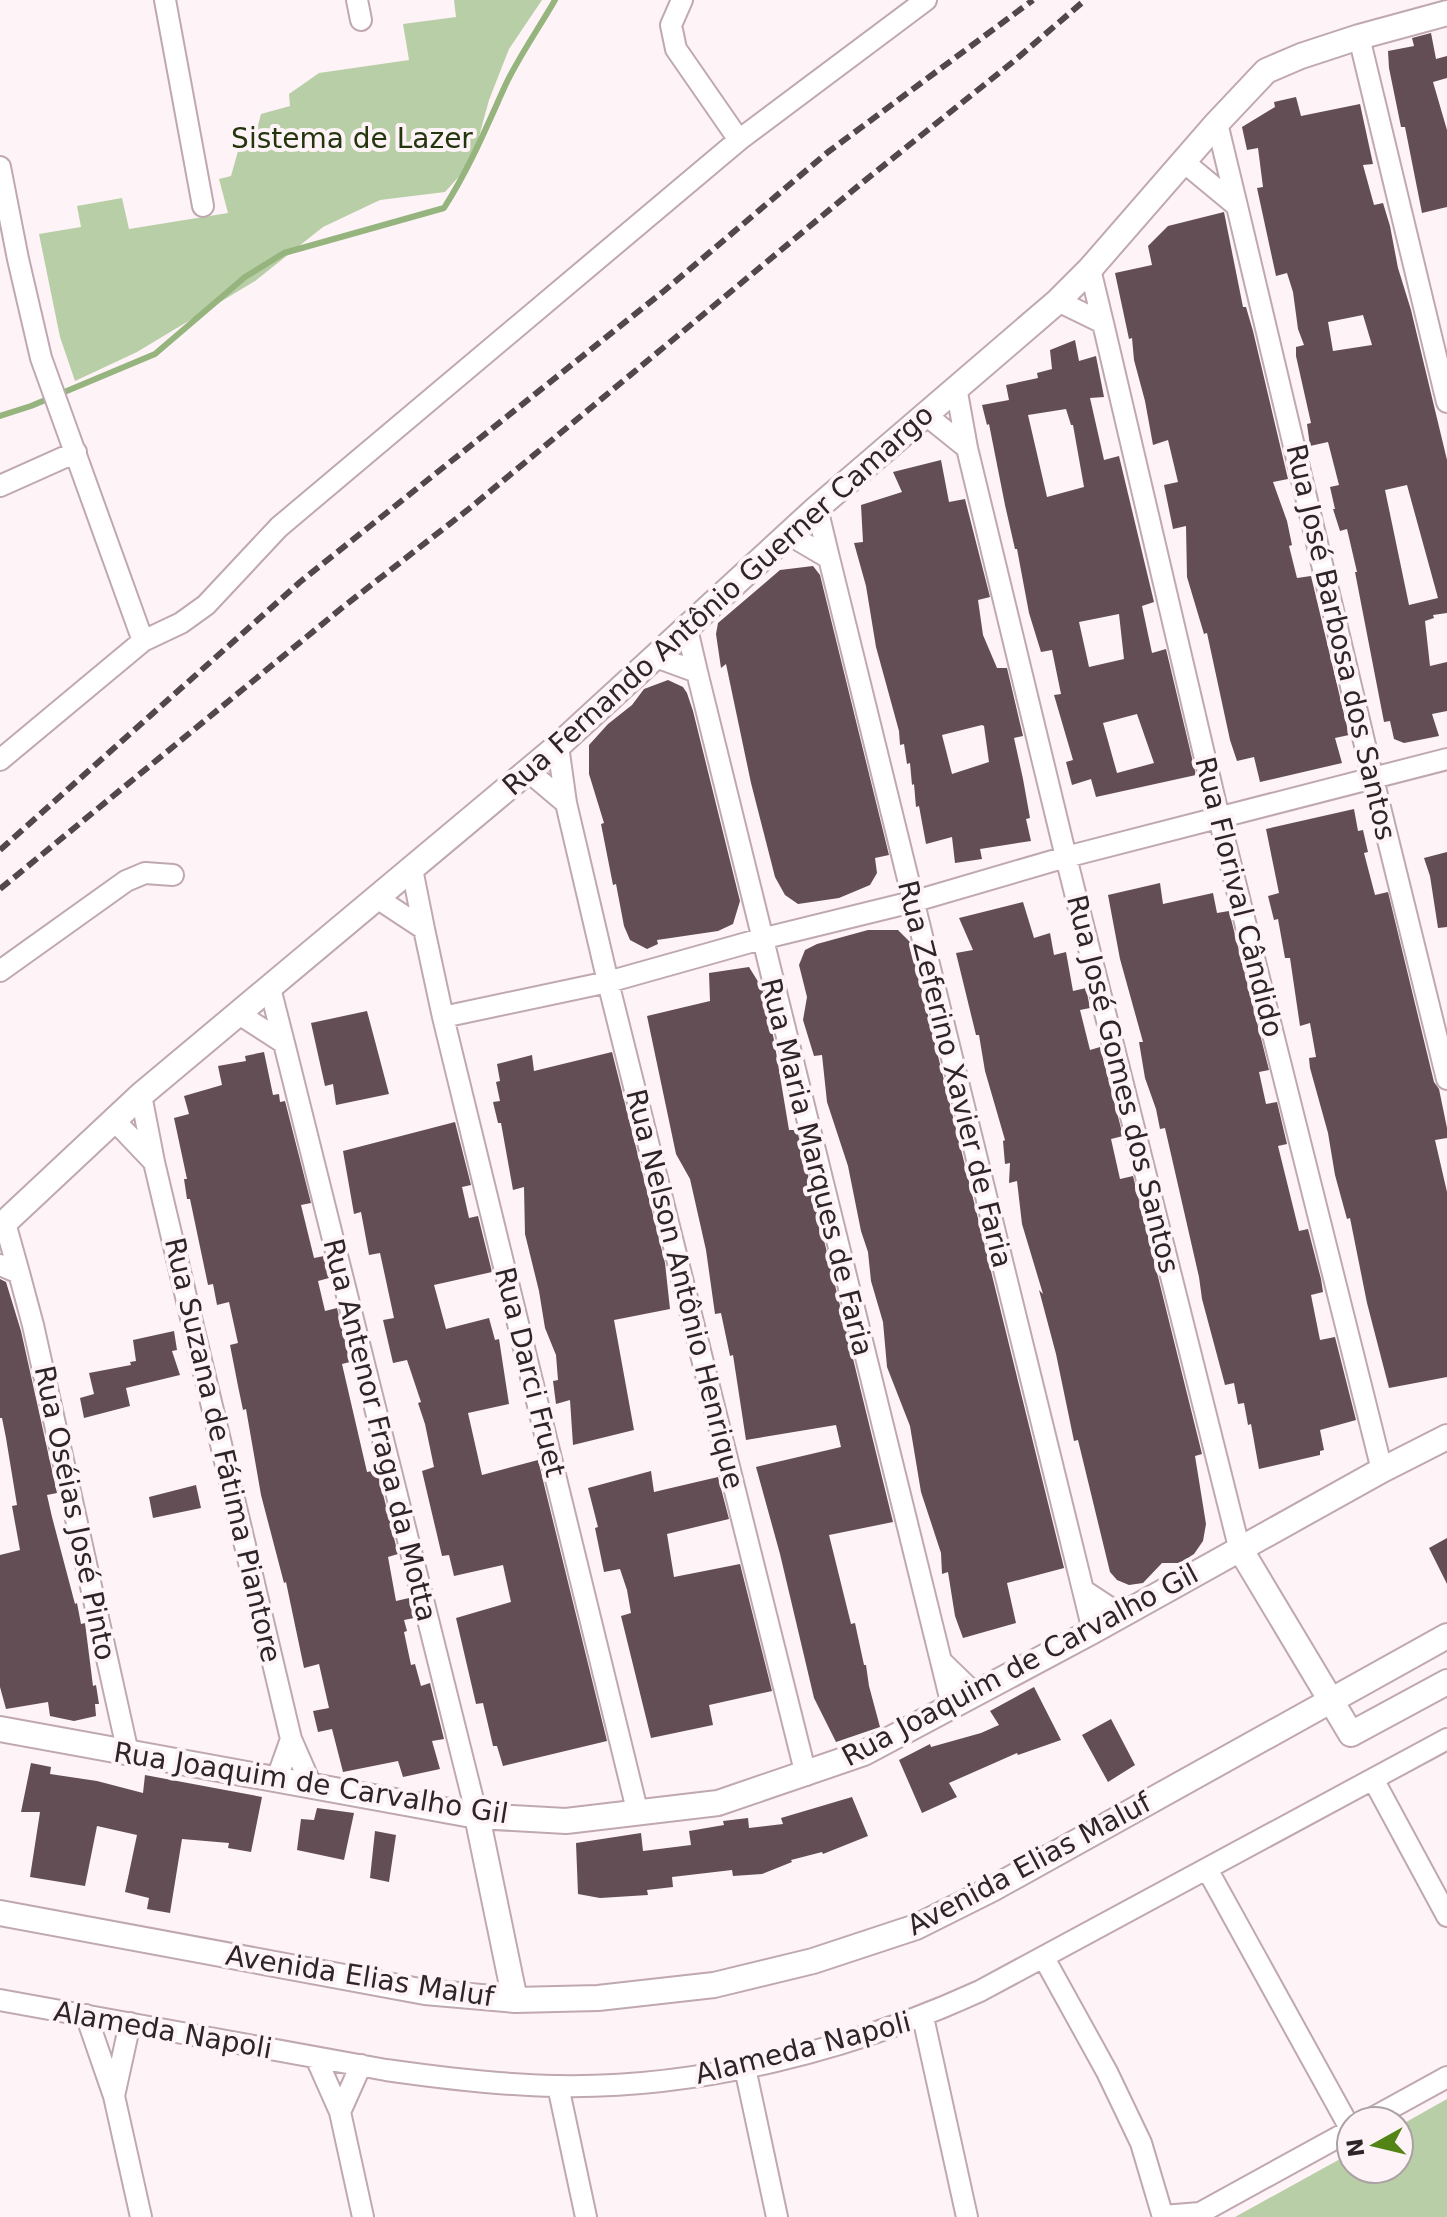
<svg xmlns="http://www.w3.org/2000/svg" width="1447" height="2217" font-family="'DejaVu Sans',sans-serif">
  <rect width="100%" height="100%" fill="#fef3f7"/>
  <path fill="#b8cea6" d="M454,0H542L509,49L489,100L472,162L445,192L380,200L323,227L255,281L137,352L75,381L60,337L39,234L81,227L77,206L122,198L129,229L228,213L219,179L231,176L238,151L256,133L261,114L290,106L289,94L319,73L409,60L403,24L456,17Z
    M1447,2099V2217H1235L1351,2153V2169H1399V2126Z"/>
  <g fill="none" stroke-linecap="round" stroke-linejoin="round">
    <path stroke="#96b47d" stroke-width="6" d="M0,416L31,406L155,354L245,277L284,253L444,208C469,169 486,128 505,86C519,56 539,28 555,0"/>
  </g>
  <path fill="#634e55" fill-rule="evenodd" d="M1431,33L1436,59L1447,56V78L1433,82L1447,130V207L1422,213L1405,127H1401L1389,68L1388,51L1414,46L1412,38Z
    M1296,97L1301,116L1360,104L1373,164L1363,165L1374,205L1383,203L1390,226L1398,268L1411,310L1447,460V613L1433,615L1434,618L1425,621L1430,666L1447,662V711L1432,714L1439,736L1404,743L1394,739L1390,721L1384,722L1355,572H1357L1347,529L1340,531L1333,509H1335L1330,487L1339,485L1328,442L1310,446L1307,424L1311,423L1296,356V347L1304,345L1298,329L1293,292L1287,273L1276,276L1257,188L1263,187L1258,148L1247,150L1242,127L1275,107L1274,102ZM1363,315L1372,345L1333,351L1328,322ZM1407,485L1438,598L1409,605L1385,490Z
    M1224,212L1243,307H1246L1253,331L1288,479L1273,482L1287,521L1292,545L1289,546L1297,578L1311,576L1349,735L1335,738L1342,763L1260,782L1254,757L1237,761L1230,740L1207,633L1204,634L1187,577L1186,526L1173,529L1164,485L1178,482L1168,440L1153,445L1145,401L1134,360L1132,338L1129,339L1115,273L1152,265L1148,246L1168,226Z
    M1075,340L1079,361L1096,356L1104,397L1090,398L1104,460L1119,456L1154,602L1142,606L1152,653L1166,649L1196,775L1096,797L1091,779L1072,785L1066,762L1073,760L1054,695L1061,694L1052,650L1041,652L1029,613L1017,549H1015L1005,505L989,424L987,425L982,405L1009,400L1006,385L1038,378L1037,373L1052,369L1050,350ZM1066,409L1071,425H1073L1084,487L1047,497L1028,415ZM1119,614L1124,659L1089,667L1079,622ZM1137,714L1154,763L1117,773L1103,723Z
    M941,460L949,502L965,499L990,597L978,600L983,635L997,668H1007L1023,736L1014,738L1023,779L1030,818L1026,819L1031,841L980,849L982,859L955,863L952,837L926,844L919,806L916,807L914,784L912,785L910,763L907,764L904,744L900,745L899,731L876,647L866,586L854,543L863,542L861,505L902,492L893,472ZM982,725L984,726L989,762L952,774L942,735Z
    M813,566L820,575L889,855L875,858L877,873L870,885L839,898L798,904L785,895L775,877L751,783L726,664L721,668L716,634L718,623L780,570Z
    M668,680L683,687L687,693L693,711L740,901L733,924L718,931L657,940L658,944L647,949L630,940L624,926L616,884L613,885L601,824L604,823L589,774V745L608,724L632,705L644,689Z
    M1354,809L1358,831L1363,830L1368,852L1364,853L1375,895L1388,892L1434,1082L1439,1089L1447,1128V1138L1435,1140L1447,1192V1377L1389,1388L1367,1303L1350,1218L1347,1219L1335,1175L1328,1133L1310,1068L1309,1058L1316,1057L1310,1023L1300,1026L1290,958H1285L1278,919L1274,920L1268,896L1279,893L1266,829Z
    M1447,852V927L1438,928L1430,876L1424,858Z
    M1160,883L1163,904L1213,893L1217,913L1229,911L1269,1070L1259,1072L1266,1104L1277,1102L1287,1144L1278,1146L1299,1231L1308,1229L1321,1279L1323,1292L1311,1295L1320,1340L1335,1337L1356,1420L1320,1430L1324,1450L1320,1451V1455L1259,1469L1251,1424L1248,1425L1244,1403L1238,1404L1234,1383L1225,1385L1202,1299L1199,1277L1165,1128L1160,1129L1156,1109L1145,1078L1139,1042H1143L1120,959L1108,895Z
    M1023,902L1034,938L1050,933L1054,955L1066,952L1073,991L1086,988L1090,1008L1080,1010L1090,1050L1100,1047L1123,1136L1111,1139L1120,1179L1133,1176L1202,1454L1195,1456L1206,1524L1203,1541L1194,1554L1180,1563H1162L1143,1583L1129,1585L1117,1580L1110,1572L1078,1440L1074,1441L1056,1354L1039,1290L1043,1294L1022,1224L1017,1181L1009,1183L1010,1163L1005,1164L1003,1141L1005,1140L985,1071L979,1035H976L956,953L973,950L959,918Z
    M868,930H898L910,942L1064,1568L1007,1583L1016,1623L963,1638L955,1616L948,1572L942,1574L941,1553L921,1492L910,1426L887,1367L883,1322L871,1281L868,1252L861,1231L848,1166L827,1102L822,1055L814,1056L803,1020L807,997L799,965L805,950L817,944Z
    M749,967L762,988L774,1040L789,1130H797L893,1522L829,1535L851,1624L855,1623L864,1665H866L869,1686L880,1727L836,1742L814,1698L780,1554L756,1467L841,1447L836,1425L746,1440L733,1355L730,1356L721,1313L715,1314L706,1250L690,1179L676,1154L647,1016L710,1001L709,973Z
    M367,1011L389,1094L336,1105L333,1084L325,1086L311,1023Z
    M264,1052L273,1095L279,1094L280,1102L285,1101L311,1203L301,1205L314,1258L324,1256L329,1278L318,1281L325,1311L337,1308L350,1362L342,1364L367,1472L377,1470L398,1554L388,1557L396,1601L409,1598L414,1618L404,1620L407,1631L404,1632L411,1665L415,1664L421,1686L430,1683L444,1739L432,1741L440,1769L403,1777L398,1761L343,1772L332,1729L318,1732L313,1711L329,1708L319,1664L304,1668L286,1582L284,1583L261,1495L246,1409L243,1410L238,1386L230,1345L238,1343L229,1302L217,1305L213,1284L208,1285L190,1199H187L184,1179H187L174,1118L189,1114L184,1096L222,1085L218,1066L246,1061L245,1056Z
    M612,1052L665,1263L670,1309L614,1320L634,1430L573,1445L570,1400L556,1404L553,1381L558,1380L556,1355L545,1328L539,1291L525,1234L524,1187L513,1190L501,1123H498L493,1102L500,1101L496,1082L500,1081L497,1064L532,1055L534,1071Z
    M455,1122L471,1185L462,1187L469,1218L478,1216L492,1272L434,1285L446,1329L489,1318L495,1340L499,1339L509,1404L468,1413L482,1475L538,1460L607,1741L503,1766L497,1746H493L483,1703L476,1704L456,1618L511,1602L503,1565L454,1576L449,1555L442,1556L422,1471L434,1467L425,1424L418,1403L421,1402L407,1360L393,1363L383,1320L394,1318L385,1276L380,1253L369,1255L361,1212L354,1214L343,1151Z
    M0,1279L6,1282L21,1331L57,1493L47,1495L52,1517L75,1604L77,1603L81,1624L85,1623L93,1686L96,1685L99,1704H95L96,1716L74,1721L50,1716L48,1702L6,1709L0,1687V1555L20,1550L12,1506L17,1505L6,1438L2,1418H0Z
    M174,1331L177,1350L172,1351L180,1375L126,1388L130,1406L84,1418L80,1398L94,1394L89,1373L131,1365L130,1362L136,1361L133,1340Z
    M651,1471L654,1492L718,1477L729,1519L667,1534L674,1577L740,1564L772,1691L709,1705L713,1725L651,1738L621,1616L631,1613L627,1590L620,1569L604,1572L595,1528L598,1527L588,1488Z
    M196,1485L201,1508L153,1518L149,1497Z
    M1447,1538V1584L1429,1548Z
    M1034,1687L1061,1740L1018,1755L1017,1753L949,1783L957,1797L922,1813L899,1760L930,1744L931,1747L981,1733L999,1725L990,1711Z
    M1111,1719L1135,1765L1108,1782L1082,1735Z
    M31,1763L51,1767L50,1774L97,1781L143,1793L145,1775L262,1797L251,1852L228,1848L229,1843L182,1839L170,1913L147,1909L149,1898L125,1892L137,1835L97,1826L85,1886L30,1877L40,1812H21Z
    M852,1797L868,1836L823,1854L822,1852L791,1860L792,1862L762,1874L733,1876L732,1870L672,1877L673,1887L647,1890L648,1895L600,1898L578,1894L576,1843L641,1833L643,1851L691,1845L689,1831L724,1825L723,1821L748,1818L749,1828L783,1824L781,1818Z
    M317,1808L354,1813L344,1860L297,1850L301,1819L314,1820Z
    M375,1831L396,1835L389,1882L370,1878Z"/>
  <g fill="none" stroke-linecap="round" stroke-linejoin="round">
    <defs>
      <path id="minor" d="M165,0L203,206
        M357,0L361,20
        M682,0L671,25L676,49L739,140
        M1359,37L1447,402
        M1185,163L1237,206L1217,123
        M0,167L18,259L41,358L143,641
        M1237,206L1373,779L1447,1079
        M1058,301L1103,323L1090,269
        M1103,323L1219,818L1382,1470
        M926,415L967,448L956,387
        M967,448L1066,857L1239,1547
        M0,486L76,452
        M788,534L829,558L817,508
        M829,558L1083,1590
        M656,657L697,672L687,629
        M697,672L941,1661
        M0,760L143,641L181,623L206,605L279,527L739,140L926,0
        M528,771L566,803L558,746
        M566,803L608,982L806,1775
        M377,898L424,929L412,869
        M424,929L443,1017L638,1814
        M0,971L126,881L145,873L173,875
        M239,1014L284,1043L270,988
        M443,1017L608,982L761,939L912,902L1066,857L1447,759
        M284,1043L477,1816
        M113,1119L154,1162L141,1095
        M154,1162L291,1739
        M0,1265L19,1273L5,1223
        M19,1273L33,1325L128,1753
        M1093,1631L1083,1590L1121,1615
        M952,1706L941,1661L975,1694
        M1373,1779L1447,1916
        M276,1781L291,1739L312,1787
        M1207,1869L1351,2130
        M1044,1958L1107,2072L1141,2143L1163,2217
        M0,2000L386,2070C442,2078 499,2085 556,2086C698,2089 851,2050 980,1991L1447,1739
        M86,2015L114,2096L130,2023
        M923,2017L967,2217
        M316,2058L340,2112L361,2065
        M745,2068L777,2217
        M558,2086L586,2217
        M114,2096L141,2217
        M340,2112L363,2217
        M1367,2121L1447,2077
        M1200,2213L1351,2130
        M1163,2216L1200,2213L1196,2217"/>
      <path id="tertiary" d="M0,1227L141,1095L558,746L817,508L1058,301L1090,269L1217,123L1266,71L1301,56L1359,37L1447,13
        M1239,1547L1351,1734L1447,1682
        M0,1729L477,1816L566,1821L718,1803L864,1753L1093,1631L1382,1470L1447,1437
        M477,1816L515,2000
        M0,1913L425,1992L515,2000L598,1998L714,1985L813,1961L916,1927L992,1889L1447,1636"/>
    </defs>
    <use href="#minor" stroke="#c0a8b1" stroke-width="24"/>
    <use href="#tertiary" stroke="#c0a8b1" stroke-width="28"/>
    <use href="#minor" stroke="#fff" stroke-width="20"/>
    <use href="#tertiary" stroke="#fff" stroke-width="24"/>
    <path stroke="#52484c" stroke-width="6" stroke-dasharray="12 6" stroke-linecap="butt" d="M0,850L300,582L664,291L828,152L1033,0
      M0,889L343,607L470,508L863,182L1014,61L1085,0"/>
  </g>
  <g text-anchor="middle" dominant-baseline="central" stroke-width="8" stroke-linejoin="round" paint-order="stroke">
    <g font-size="28" fill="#23360e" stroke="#fef3f7">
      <text x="352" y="138">Sistema de Lazer</text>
    </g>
    <g font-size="28" fill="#2e2528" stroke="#fef3f7">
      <text transform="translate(718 600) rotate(-42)">Rua Fernando Antônio Guerner Camargo</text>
      <text transform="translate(1341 642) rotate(77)">Rua José Barbosa dos Santos</text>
      <text transform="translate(1239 897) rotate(76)">Rua Florival Cândido</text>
      <text transform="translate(955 1074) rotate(76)">Rua Zeferino Xavier de Faria</text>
      <text transform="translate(1123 1084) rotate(76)">Rua José Gomes dos Santos</text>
      <text transform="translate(817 1167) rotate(76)">Rua Maria Marques de Faria</text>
      <text transform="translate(685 1289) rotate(76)">Rua Nelson Antônio Henrique</text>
      <text transform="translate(530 1372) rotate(76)">Rua Darci Fruet</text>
      <text transform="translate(380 1430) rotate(76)">Rua Antenor Fraga da Motta</text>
      <text transform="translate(223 1450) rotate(77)">Rua Suzana de Fátima Piantore</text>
      <text transform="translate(75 1513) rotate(78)">Rua Oséias José Pinto</text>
      <text transform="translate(1020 1665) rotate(-28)">Rua Joaquim de Carvalho Gil</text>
      <text transform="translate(311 1783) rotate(9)">Rua Joaquim de Carvalho Gil</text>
      <text transform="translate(1029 1864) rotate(-28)">Avenida Elias Maluf</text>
      <text transform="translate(360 1976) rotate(9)">Avenida Elias Maluf</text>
      <text transform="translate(163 2030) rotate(10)">Alameda Napoli</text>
      <text transform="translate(803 2048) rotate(-14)">Alameda Napoli</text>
    </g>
  </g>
  <g transform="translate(1375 2145) rotate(262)"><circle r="38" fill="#fef3f7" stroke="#aba1a4" stroke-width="2"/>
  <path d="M0-6L14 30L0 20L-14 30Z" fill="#538415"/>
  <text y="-12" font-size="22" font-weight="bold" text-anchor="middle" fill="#2e2528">N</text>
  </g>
</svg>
